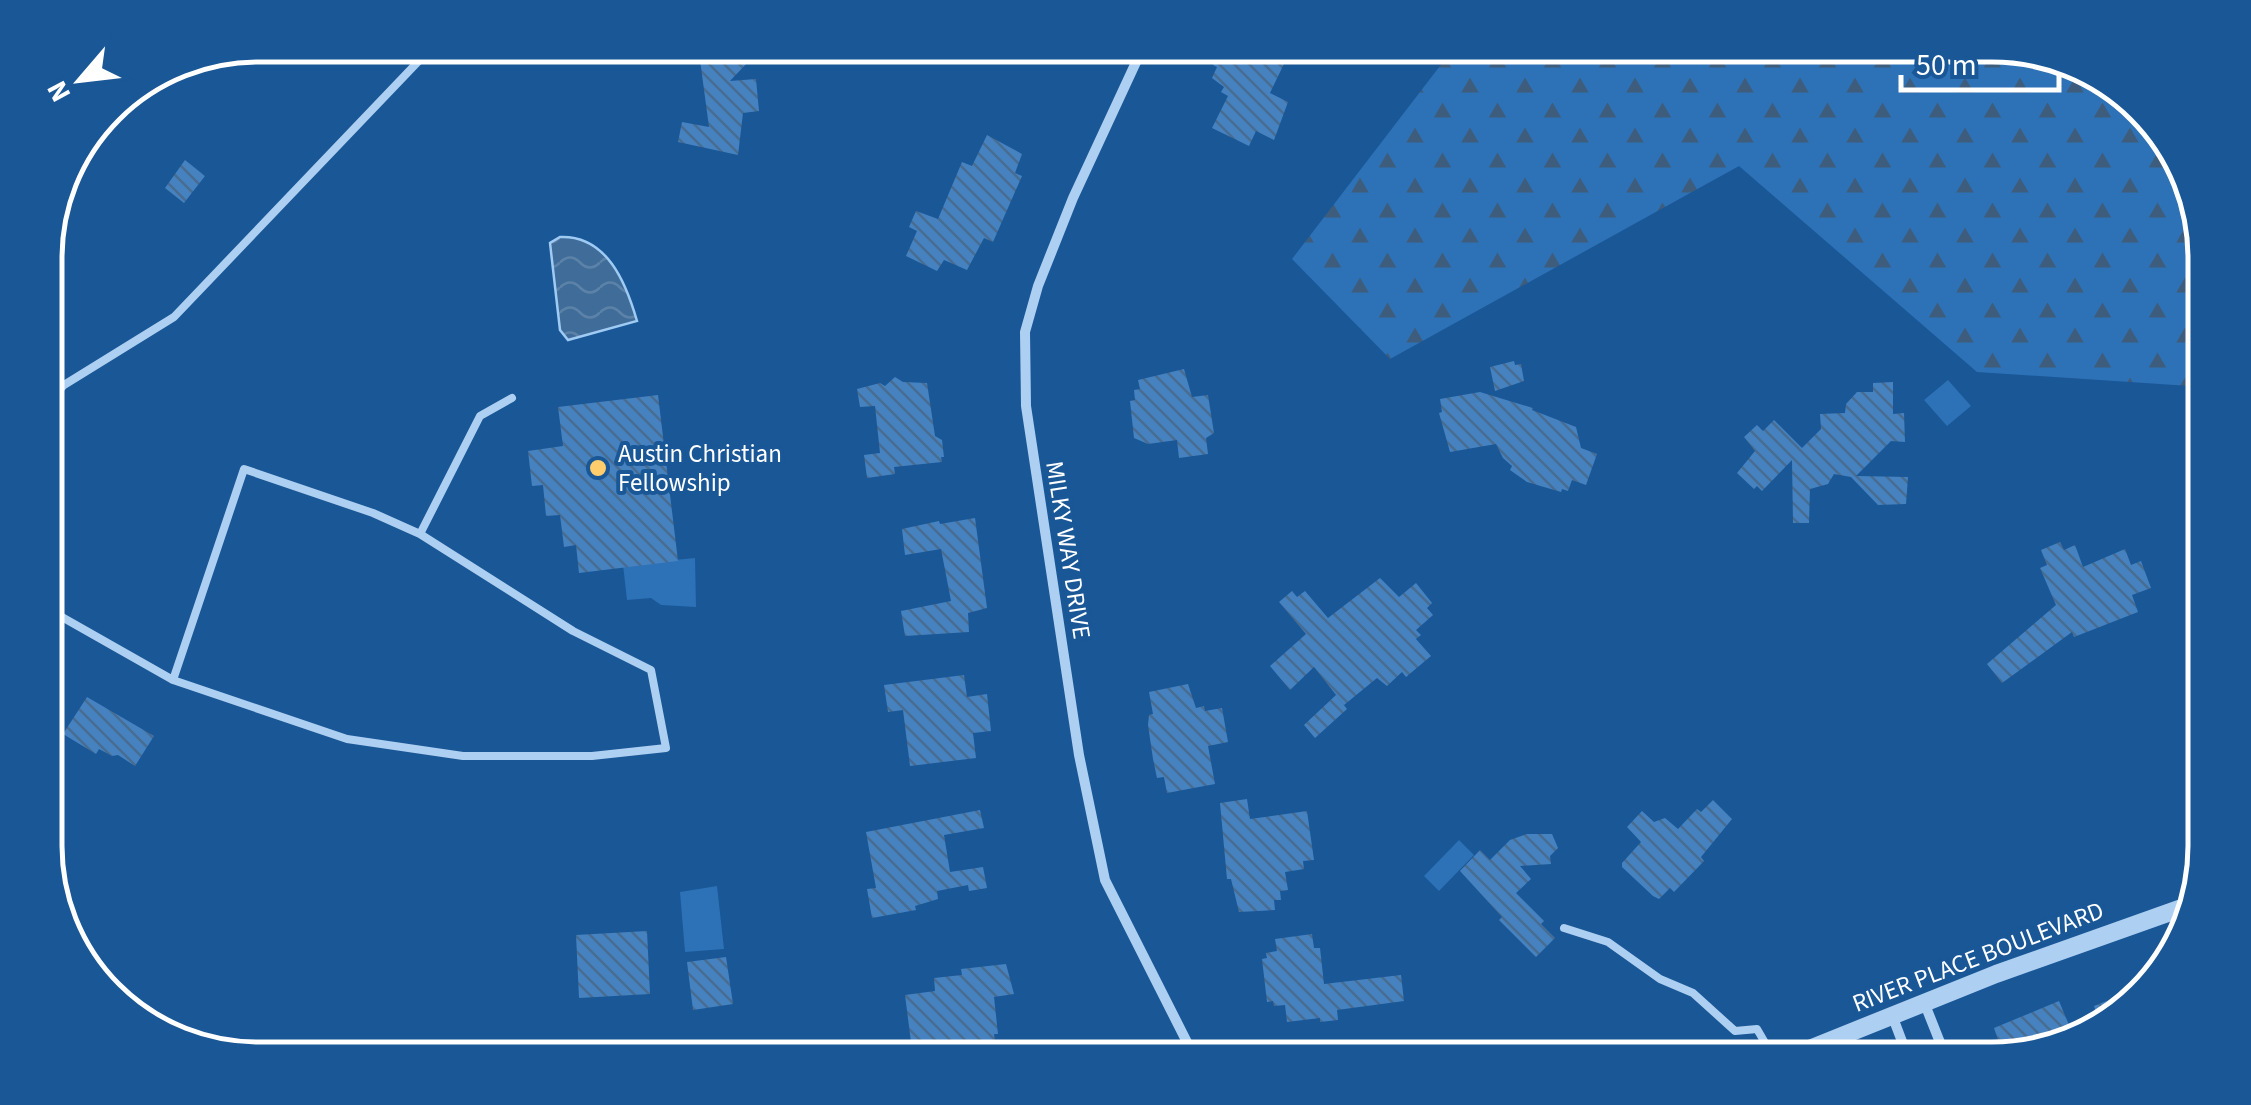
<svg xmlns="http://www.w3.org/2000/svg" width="2251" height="1105" font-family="'Source Sans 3',sans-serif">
  <defs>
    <pattern id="forest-firs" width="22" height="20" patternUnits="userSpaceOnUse" patternTransform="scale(2.5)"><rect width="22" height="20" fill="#2d71b6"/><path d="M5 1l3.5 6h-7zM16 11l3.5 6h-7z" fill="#3e5d7c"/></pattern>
    <pattern id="water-waves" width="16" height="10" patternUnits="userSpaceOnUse" patternTransform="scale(2.5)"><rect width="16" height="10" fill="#3f6c99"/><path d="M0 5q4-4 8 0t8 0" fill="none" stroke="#5c82a8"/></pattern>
    <pattern id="building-back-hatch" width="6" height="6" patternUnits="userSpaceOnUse" patternTransform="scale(2.5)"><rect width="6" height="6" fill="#4682c0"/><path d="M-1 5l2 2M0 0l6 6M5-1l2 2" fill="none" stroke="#486c92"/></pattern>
  </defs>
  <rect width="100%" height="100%" fill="#195797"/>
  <path fill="url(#forest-firs)" d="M1456,45H1992L2086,67L2162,129L2204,231L2205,387L1977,372L1739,166L1390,359L1292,259Z"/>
  <path fill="#2d71b6" d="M1948,380L1971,406L1947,426L1924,400Z
    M695,558L696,607L661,605L651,598L627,600L623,565Z
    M1459,840L1474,855L1439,891L1424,876Z
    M717,886L724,949L685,952L680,892Z"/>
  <path fill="url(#water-waves)" stroke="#9fcaf3" stroke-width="2.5" d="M560,237C607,235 626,283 637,321L568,340L560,330L550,243Z"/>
  <path fill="url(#building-back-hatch)" d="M698,45H764L730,81L756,79L759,111L743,113L738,155L678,142L682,122L709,127Z
    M1222,45H1293L1270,93L1288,102L1274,140L1256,131L1249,146L1212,128L1228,96L1221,92L1224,87L1212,78L1217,67L1213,65Z
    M987,135L1022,154L1015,173L1022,176L993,242L984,238L967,270L944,260L937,271L906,256L917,231L909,227L916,211L938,219L962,162L972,166Z
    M185,160L205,176L184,203L165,188Z
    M1514,361L1515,365L1521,364L1524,381L1495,391L1490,367Z
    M1184,369L1192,397L1208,395L1214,433L1206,438L1208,454L1179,458L1177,440L1148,444L1134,438L1130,401L1135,400L1134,390L1140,389L1138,380Z
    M895,377L903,382L927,383L935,436L942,440L944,457H941L942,462L894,467L895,474L867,478L864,455L880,453L875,406L860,407L857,389L880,383L885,386Z
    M1893,382V414L1904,413L1905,442L1891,441L1856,476L1908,477L1906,504L1878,505L1851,477L1834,474L1828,484L1810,489L1809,523H1793L1792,460L1762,491L1757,486L1754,489L1737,473L1755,451L1744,437L1757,425L1763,431L1774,420L1802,448L1821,429L1820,414L1845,413L1846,404L1857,392H1873V383Z
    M1480,392L1533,408L1532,410L1576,427L1581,448L1597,454L1586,485L1572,480L1568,491L1562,489L1561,492L1527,482L1510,470L1512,466L1503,458L1496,444L1450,452L1439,413L1442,412L1440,399Z
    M658,395L678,561L579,573L576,545L564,547L560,515L546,516L543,485L532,486L528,451L563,446L558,407Z
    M975,518L987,608L968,613L969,632L905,636L901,611L951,601L941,549L905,555L902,529L939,521L940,524Z
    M2060,542L2064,550L2075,545L2083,567L2125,549L2131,565L2141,561L2151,588L2132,595L2138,612L2074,637L2072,632L2002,683L1987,664L2056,605L2040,568L2047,565L2041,550Z
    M1380,578L1399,597L1416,583L1432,603L1427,608L1433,615L1416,630L1421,635L1416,639L1431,656L1406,677L1402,672L1387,686L1377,678L1344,705L1314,667L1290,690L1270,666L1306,634L1279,602L1292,591L1297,597L1305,591L1328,618Z
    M964,675L967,697L987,694L991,731L973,733L976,758L910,766L903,710L888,712L884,685Z
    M1188,684L1196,708L1204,706L1205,711L1222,708L1228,742L1208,746L1215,784L1167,793L1164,777L1157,778L1153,759L1148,725L1149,715L1153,714L1149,692Z
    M1336,695L1347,709L1315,738L1304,725Z
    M87,697L154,736L135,766L118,755L112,756L99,749L96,754L63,734Z
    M1247,799L1250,819L1307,811L1314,860L1303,861L1304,869L1285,872L1288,890L1280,891L1281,900H1274L1275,910L1239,912L1231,879H1227L1220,803Z
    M1713,800L1732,819L1701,857L1704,861L1674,892L1670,888L1659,899L1653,896L1622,867V863L1641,842L1627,827L1642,811L1654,822L1665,818L1678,829L1697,809L1701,812Z
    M980,810L984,828L944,835L950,872L983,867L987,888L969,891L968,885L937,891L938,899L915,906L916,910L872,918L867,889L876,888L866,832Z
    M1527,834H1552L1558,848L1550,856L1551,864L1520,866L1531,879L1516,893L1544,921L1541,924L1555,938L1536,957L1499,920L1502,917L1460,871L1480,850L1490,860L1510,840Z
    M647,931L650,994L579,998L576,935Z
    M1312,934L1314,948H1320L1324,984L1401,975L1404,1001L1337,1010L1338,1020L1320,1022V1018L1287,1022L1285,1005L1274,1006L1273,1001L1267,1002L1262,959L1267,958L1266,953L1277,951L1275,939Z
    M726,957L733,1004L693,1010L687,962Z
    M1006,964L1014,994L994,997L998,1034H994L996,1049L984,1051L985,1060H922L920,1041L911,1042L905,995L935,991L934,978L962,975L961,969Z
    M2143,987L2112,1024L2101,1027L2094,1006Z
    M2059,1001L2069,1025L2055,1030L2059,1041L2005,1060L1994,1028Z"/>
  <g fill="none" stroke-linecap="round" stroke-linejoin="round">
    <path stroke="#adcff1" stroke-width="8" d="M46,404L64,385L174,317L434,45
      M420,534L480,416L512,398
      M46,608L173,680L347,739L463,756H592L666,748L651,670L573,631L420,534L373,513L244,469L173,680
      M1564,928L1608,942L1660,979L1693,993L1735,1031L1757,1029L1775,1060"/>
    <path stroke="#adcff1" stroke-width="10" d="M1144,45L1073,198L1038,286L1025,332L1026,406L1079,755L1105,880L1196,1060
      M1924,1002L1947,1060
      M1892,1015L1909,1060"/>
    <path stroke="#adcff1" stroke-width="18" d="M1782,1060L1996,974L2193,904"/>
  </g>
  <circle fill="#ffcd6c" stroke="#195797" stroke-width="4" cx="598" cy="468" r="10"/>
  <g text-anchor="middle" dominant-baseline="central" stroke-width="8" stroke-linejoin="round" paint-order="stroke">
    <g font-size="25" fill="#fff" stroke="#195797" text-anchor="start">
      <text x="618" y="454">Austin Christian<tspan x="618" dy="29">Fellowship</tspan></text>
    </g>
    <g font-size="25" fill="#fff" stroke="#195797">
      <text transform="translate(1068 550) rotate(81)">MILKY WAY DRIVE</text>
      <text transform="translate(1978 957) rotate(-21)">RIVER PLACE BOULEVARD</text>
    </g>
  </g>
  <path d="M0 0H2251V1105H0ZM258 62H1992A196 196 0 0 1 2188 258V846A196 196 0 0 1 1992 1042H258A196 196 0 0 1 62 846V258A196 196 0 0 1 258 62Z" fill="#195797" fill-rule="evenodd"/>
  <path fill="none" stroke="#fff" stroke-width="5" d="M258 62H1992A196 196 0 0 1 2188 258V846A196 196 0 0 1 1992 1042H258A196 196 0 0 1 62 846V258A196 196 0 0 1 258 62Z"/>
  <g transform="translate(80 80) rotate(242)" stroke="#195797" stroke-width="8" paint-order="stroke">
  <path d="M0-8L18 38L0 25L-18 38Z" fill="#ffffff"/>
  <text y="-15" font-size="28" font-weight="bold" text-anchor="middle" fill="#ffffff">N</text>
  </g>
  <path d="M1901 75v15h158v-15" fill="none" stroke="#ffffff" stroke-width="5"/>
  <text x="1916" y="75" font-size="30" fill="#ffffff" stroke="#195797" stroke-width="8" paint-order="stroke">50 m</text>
</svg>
